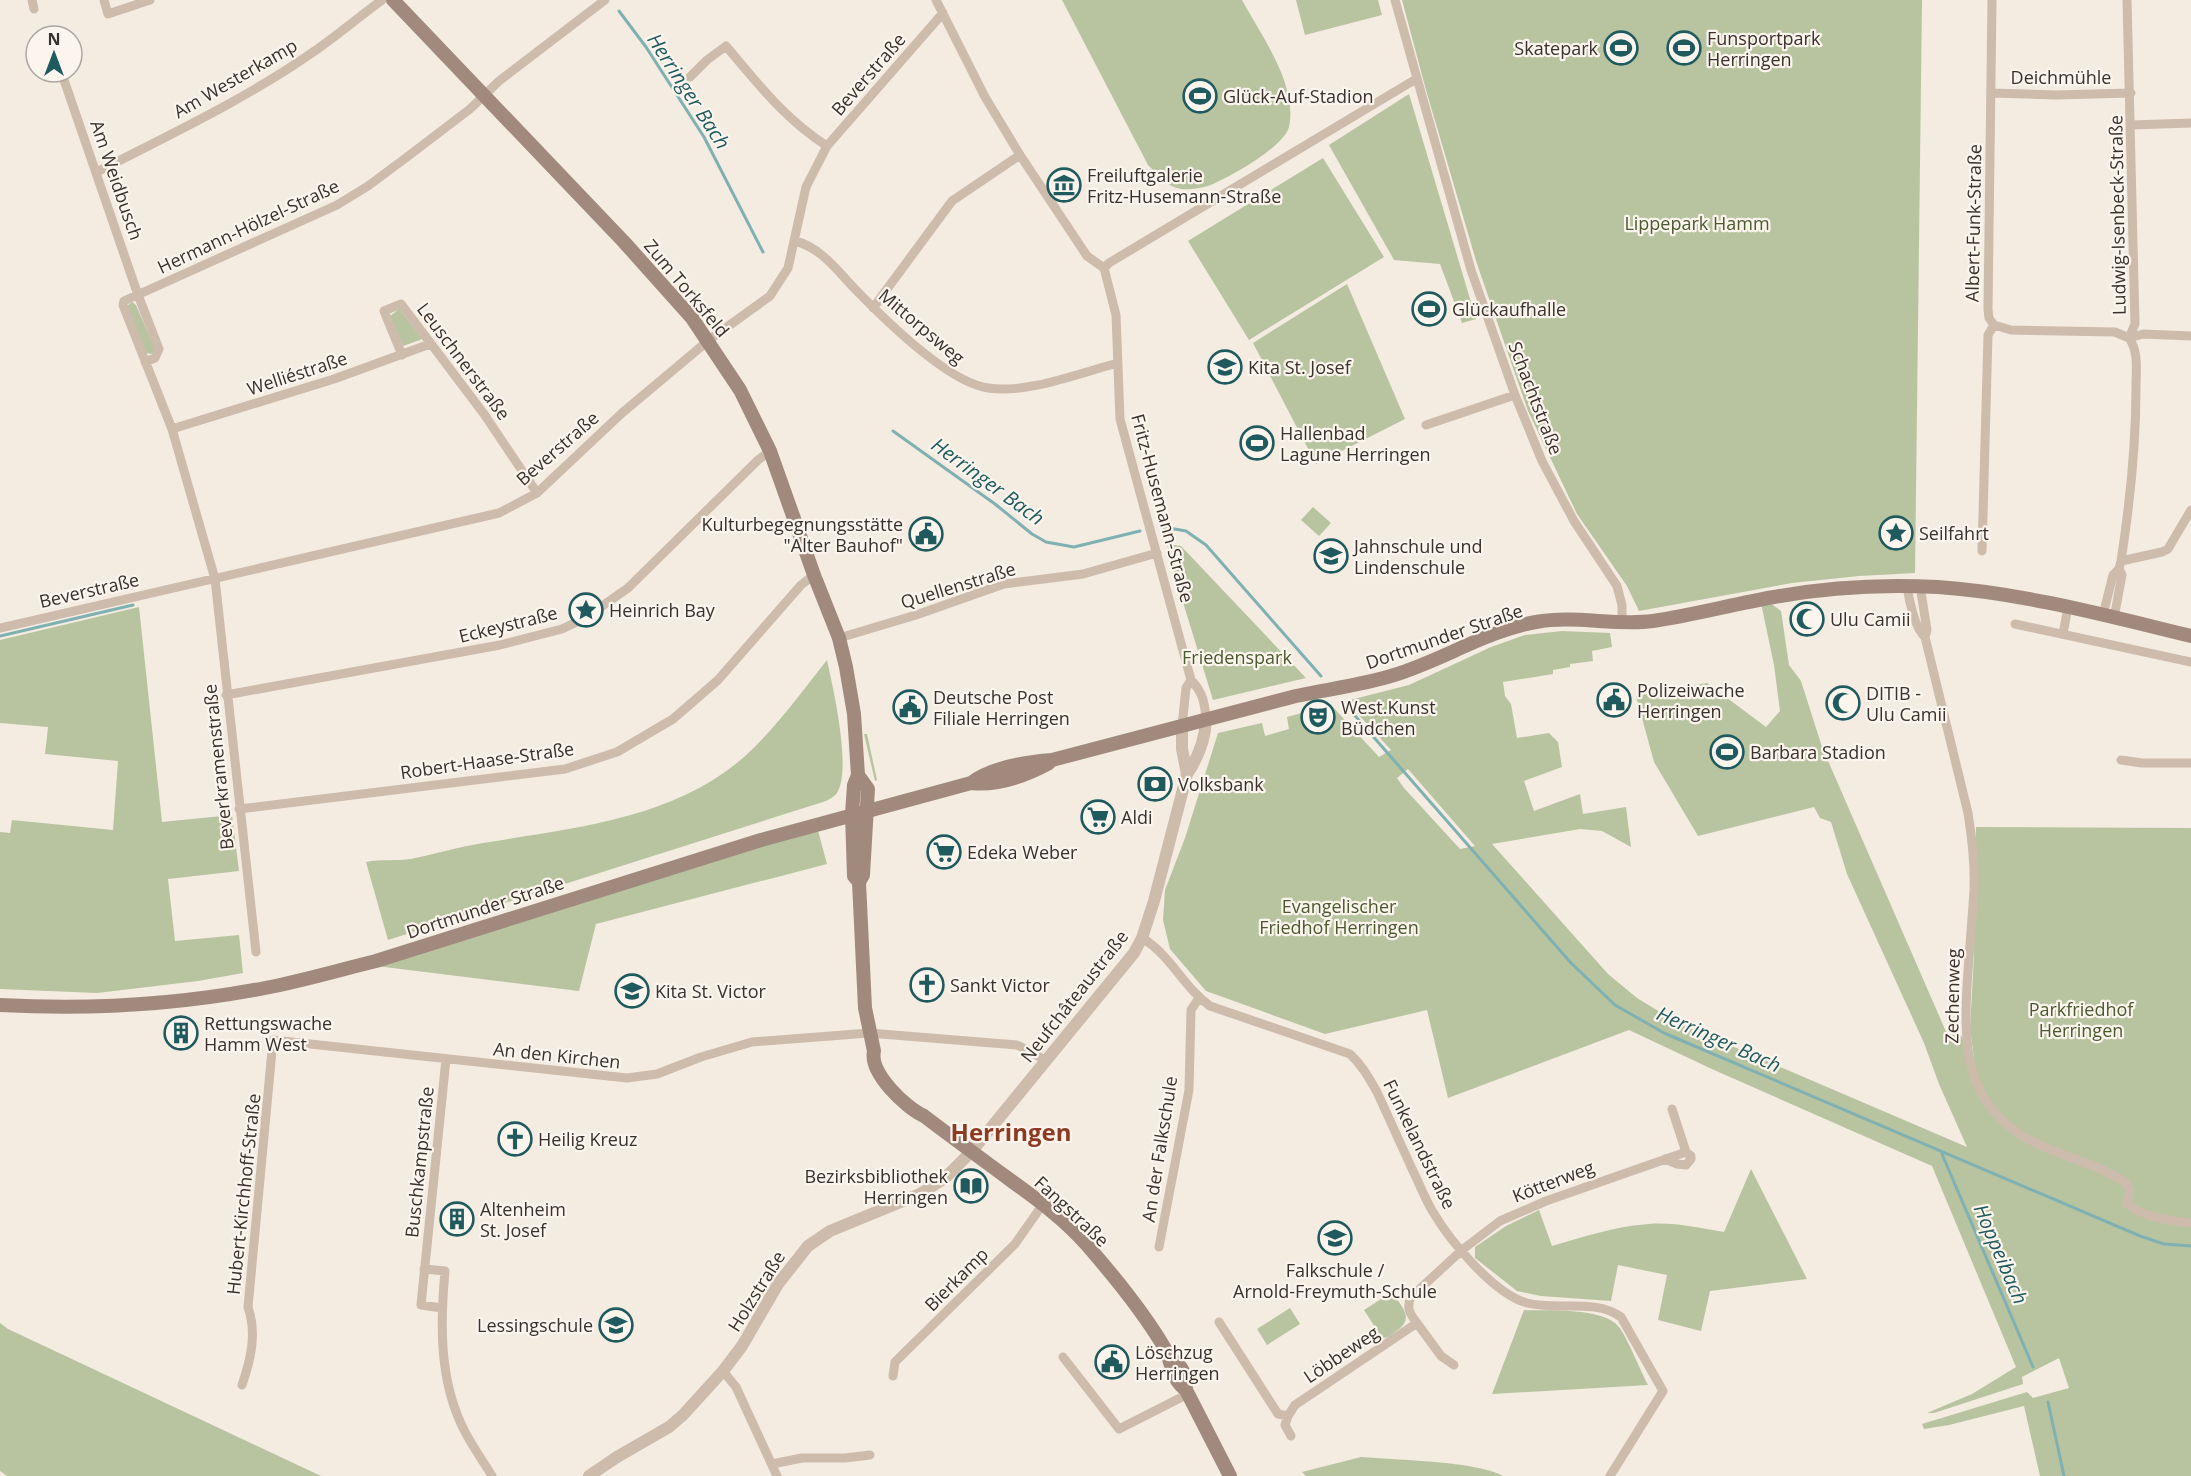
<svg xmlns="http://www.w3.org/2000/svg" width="2191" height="1476" font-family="'Open Sans',sans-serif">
  <rect width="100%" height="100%" fill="#f4ebe1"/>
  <path fill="#b8c4a0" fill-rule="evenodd" d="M1062,0H1242C1261,35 1298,85 1289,127C1284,147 1227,179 1208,186C1201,188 1188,190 1181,189C1167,187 1157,174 1148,165Z
    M1296,0H1378L1382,15L1305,35Z
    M1402,0H1922L1915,573L1859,576L1792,583L1639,611L1627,586L1577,514L1528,411L1477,264L1426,90Z
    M1409,94L1476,319L1462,323L1440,264L1394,260L1329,145Z
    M1323,158L1384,257L1249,340L1188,241Z
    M1347,284L1405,419L1316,464L1253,343Z
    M132,302L136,305L155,349L152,354L146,353L127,306Z
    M398,310H400L422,339L420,340L403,346L390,316Z
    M1313,507L1331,523L1319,536L1301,520Z
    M1167,544L1181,546L1306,678L1213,700L1178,586Z
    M1769,602L1781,611L1789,665L1801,681L1822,747L1947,1034L1961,1035L1975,1066L1970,1028L1974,956L1976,827L2191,828V1476H2040L2024,1406L1949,1425L1924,1429L1922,1424L2027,1392L2033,1398L2069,1388L2059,1358L2022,1377L2023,1384L1934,1413H1927L1972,1394L2016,1367L1932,1166L1714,1070L1629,1030L1448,1098L1427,1010L1325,1034L1206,991L1170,949L1163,920L1165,890L1185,838L1218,733L1262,723L1265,736L1289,729L1287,717L1331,705L1379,757L1391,750L1346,701L1409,685L1491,647L1525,635L1562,631L1610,633L1612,647L1592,651L1593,661L1570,664V667L1553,670V674L1503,682L1505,696L1511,704L1517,738L1549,733L1558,742L1562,767L1524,781L1534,811L1580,794L1583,814L1626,807L1631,847L1602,831L1580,829L1492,844L1608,974L1637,998L1678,1023L1967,1147L1939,1084L1924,1043L1847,874L1831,822L1820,818L1814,807L1698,836L1654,762L1636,696L1707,683L1766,727L1780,711L1774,665L1761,603ZM1408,769L1475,846L1460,849L1404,788L1397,778Z
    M139,607L162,822L232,815L239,871L168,879L175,941L239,935L243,973L198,981L97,993L0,989V832L10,833L12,820L113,830L118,761L45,754L48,727L0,723V640Z
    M827,660C833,688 852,769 837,793C835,796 830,799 826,801L388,940L366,862C381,859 397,861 411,859C435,854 458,847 483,843C572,828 672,820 744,757C775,729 801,693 827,660Z
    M864,734H867L877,780L875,781Z
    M817,827L827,864L596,924L579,991L376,966Z
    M1751,1169L1807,1279L1710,1291L1701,1331L1658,1320L1667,1275L1618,1265L1611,1301L1541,1296L1517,1291L1475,1258V1247L1506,1226L1539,1210L1552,1246C1584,1237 1615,1226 1649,1224C1674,1222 1699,1228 1724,1232Z
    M1392,1292C1402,1308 1416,1318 1395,1332C1390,1336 1388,1338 1382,1338L1364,1310Z
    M1290,1308L1300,1324L1267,1345L1257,1329Z
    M1524,1310C1548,1311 1603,1307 1619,1327C1628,1339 1640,1370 1648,1385L1492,1394Z
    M0,1323L8,1329L321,1476H7L0,1471Z
    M1361,1457C1395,1460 1477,1461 1503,1476H1306L1302,1472Z"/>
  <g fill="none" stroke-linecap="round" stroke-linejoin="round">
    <path stroke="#7fb0b2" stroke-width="3" d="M619,11L646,47L704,137L763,252
      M893,431L995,504L1032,534L1046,542L1074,547L1140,531
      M1163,527L1186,531L1206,545L1321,676
      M0,636L133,605
      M1343,702L1571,963L1615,1005L1664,1033L2140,1236L2164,1244L2191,1246
      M1942,1154L2033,1367
      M2048,1402L2064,1476"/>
    <path stroke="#cdbbac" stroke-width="9" d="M32,0L34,9
      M104,0L108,14L150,0
      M936,0L985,97L1020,155L1087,256L1104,268
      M1395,0L1471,270L1515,395L1542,461L1574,521L1617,586L1622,605V623
      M1992,0L1988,309L1989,318L1994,325
      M2127,0L2135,324L2129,338
      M63,77L138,295L159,349L155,358L145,362
      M690,77L707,60L726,46C758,84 785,119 827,146
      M1992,93L2056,95L2131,93
      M2131,125L2191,123
      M97,172C171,134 248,98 316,50C339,34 360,16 382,0
      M795,241C820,247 837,270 854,288C884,319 947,382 988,388C1028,394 1079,373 1118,363
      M1104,268L1116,315L1120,419L1191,680C1203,692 1205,704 1206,720
      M1104,268L1109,263L1416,79
      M873,308L952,201L1020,155
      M1994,325L2011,330L2115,332L2129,338L2143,334L2191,336
      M402,355L384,311L401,304L484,414L537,493
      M1426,425L1515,395
      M172,429L334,379L430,344
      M1982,551L1988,335L1994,325
      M2121,561L2162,552L2168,549L2191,510
      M1907,586C1909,600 1915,629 1925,637
      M1920,586L1927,630L1925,637L1968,813C1972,838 1975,865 1974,890C1972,922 1969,954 1967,986C1964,1043 1965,1097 2018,1133C2051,1155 2094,1161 2126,1183L2130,1190L2127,1204C2146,1218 2168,1220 2191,1223
      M2103,615L2113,575L2119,569L2121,561C2130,503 2136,446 2136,387C2136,370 2139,352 2129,338
      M2114,618L2122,575L2119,569
      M2015,624L2191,662
      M0,628L499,513L537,493L622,413L709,340L770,296L788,268L806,187L827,146L943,13
      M2063,634L2068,607
      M839,638L916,615L1004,584L1083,574L1157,553
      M226,695L500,645L562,629L585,618L628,588L758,460L770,451
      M1182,726L1186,688L1191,680
      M2121,760L2142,763H2191
      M239,809L565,769L617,752L673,719L718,680L801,585L814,575
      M1142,938C1171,955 1183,987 1210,1006L1350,1054C1362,1065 1369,1078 1377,1092C1389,1118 1401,1145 1413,1171C1420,1185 1425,1199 1433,1212C1450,1241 1494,1294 1527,1303C1557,1311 1595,1298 1621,1317L1663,1391L1610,1476
      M256,952L215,579L172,429L123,305L124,301L337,205L368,186L407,157L470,109L499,81L605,0
      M1665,1159L1677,1164L1686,1165L1691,1159V1156L1686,1152
      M1159,1247L1189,1090L1191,1010L1199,998
      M424,1269L445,1271C440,1325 439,1382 465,1432C473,1447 483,1461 492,1476
      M442,1308L421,1305L446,1059
      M1219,1322L1278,1414L1288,1416L1295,1405L1417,1323C1410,1314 1406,1308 1411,1297L1462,1250L1500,1221L1546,1201L1686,1152L1672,1109
      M1417,1323L1441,1356L1454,1365
      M1063,1357L1119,1429L1188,1394
      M723,1371L736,1387L777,1476
      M893,1376L895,1362L1015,1244L1043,1204
      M242,1385C251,1359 257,1333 248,1307L273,1040L627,1078L657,1074L701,1057L752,1042L869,1033L1017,1045L1028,1050L1046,1061
      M1288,1416L1285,1425L1291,1436
      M772,1464L802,1458H845L870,1455"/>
    <path stroke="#cdbbac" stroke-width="12" d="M1182,726V749L1187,774
      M589,1476L617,1457L669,1427L683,1415L723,1371L742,1346L778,1284L808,1246L830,1231L920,1194L945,1178L972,1151L1134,953L1142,938L1154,901L1187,774C1198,758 1205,740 1206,720"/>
    <path stroke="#a18a7d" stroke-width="14" d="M393,0L624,242L692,318L740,390L770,451L814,575L839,638L846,667L854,714L858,775L854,785L852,814L854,876L859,882
      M858,775L868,789L863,875L859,882L865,1008L874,1051C869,1073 906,1108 924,1116C953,1138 983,1160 1013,1182C1038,1200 1065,1220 1086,1244C1114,1276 1142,1310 1164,1347C1173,1363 1170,1378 1186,1390
      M971,783C998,786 1025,776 1049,763
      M0,1005C89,1010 177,1005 265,988C302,981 339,970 376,961L761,840L971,783C992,767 1026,762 1052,760C1134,739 1215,717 1296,696C1329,689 1362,685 1394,675C1443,660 1486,631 1536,622C1575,615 1615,626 1653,621C1694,615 1734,604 1774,597C1828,587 1883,584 1938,587C2024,593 2108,616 2191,636
      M1170,1358C1183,1366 1186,1374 1186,1390L1230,1476"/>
  </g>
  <defs>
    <symbol id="stadium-ring" viewBox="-11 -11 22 22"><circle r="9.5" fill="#fbf5ee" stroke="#1f5a5e" stroke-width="1.5"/><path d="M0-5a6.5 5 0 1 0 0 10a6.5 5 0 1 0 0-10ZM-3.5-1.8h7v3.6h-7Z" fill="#1f5a5e"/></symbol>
    <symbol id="museum-ring" viewBox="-11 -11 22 22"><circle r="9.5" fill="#fbf5ee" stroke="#1f5a5e" stroke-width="1.5"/><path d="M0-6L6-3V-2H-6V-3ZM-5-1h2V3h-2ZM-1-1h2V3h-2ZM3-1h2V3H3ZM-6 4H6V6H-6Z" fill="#1f5a5e"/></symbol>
    <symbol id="school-ring" viewBox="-11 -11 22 22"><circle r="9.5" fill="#fbf5ee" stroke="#1f5a5e" stroke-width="1.5"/><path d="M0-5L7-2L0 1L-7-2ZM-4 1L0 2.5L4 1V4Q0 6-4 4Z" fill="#1f5a5e"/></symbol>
    <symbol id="sight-ring" viewBox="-11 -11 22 22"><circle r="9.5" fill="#fbf5ee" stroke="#1f5a5e" stroke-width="1.5"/><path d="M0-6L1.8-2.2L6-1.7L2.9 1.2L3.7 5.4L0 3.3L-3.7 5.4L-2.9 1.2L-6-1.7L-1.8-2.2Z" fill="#1f5a5e"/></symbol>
    <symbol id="civic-ring" viewBox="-11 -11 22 22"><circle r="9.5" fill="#fbf5ee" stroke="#1f5a5e" stroke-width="1.5"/><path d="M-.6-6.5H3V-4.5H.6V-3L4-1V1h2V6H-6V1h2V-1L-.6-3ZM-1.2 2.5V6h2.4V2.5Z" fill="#1f5a5e"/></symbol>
    <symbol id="mosque-ring" viewBox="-11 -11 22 22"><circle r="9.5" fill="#fbf5ee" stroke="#1f5a5e" stroke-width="1.5"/><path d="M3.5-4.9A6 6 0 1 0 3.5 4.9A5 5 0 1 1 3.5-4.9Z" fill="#1f5a5e"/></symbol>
    <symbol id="theatre-ring" viewBox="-11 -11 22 22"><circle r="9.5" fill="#fbf5ee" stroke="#1f5a5e" stroke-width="1.5"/><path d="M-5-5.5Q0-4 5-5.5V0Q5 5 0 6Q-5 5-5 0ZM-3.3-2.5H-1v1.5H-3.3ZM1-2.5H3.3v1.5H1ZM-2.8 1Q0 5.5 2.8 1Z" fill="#1f5a5e"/></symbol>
    <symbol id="bank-ring" viewBox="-11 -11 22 22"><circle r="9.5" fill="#fbf5ee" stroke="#1f5a5e" stroke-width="1.5"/><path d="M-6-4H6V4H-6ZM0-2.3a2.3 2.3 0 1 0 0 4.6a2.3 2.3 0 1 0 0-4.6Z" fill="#1f5a5e"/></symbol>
    <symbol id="supermarket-ring" viewBox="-11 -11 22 22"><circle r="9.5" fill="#fbf5ee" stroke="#1f5a5e" stroke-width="1.5"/><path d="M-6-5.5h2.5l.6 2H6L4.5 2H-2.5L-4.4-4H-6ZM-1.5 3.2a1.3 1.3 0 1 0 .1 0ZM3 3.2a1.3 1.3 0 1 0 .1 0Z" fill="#1f5a5e"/></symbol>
    <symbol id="church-ring" viewBox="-11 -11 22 22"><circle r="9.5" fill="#fbf5ee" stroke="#1f5a5e" stroke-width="1.5"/><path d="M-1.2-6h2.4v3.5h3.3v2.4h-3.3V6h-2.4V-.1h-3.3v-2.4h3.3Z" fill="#1f5a5e"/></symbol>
    <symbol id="building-ring" viewBox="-11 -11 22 22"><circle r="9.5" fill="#fbf5ee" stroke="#1f5a5e" stroke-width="1.5"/><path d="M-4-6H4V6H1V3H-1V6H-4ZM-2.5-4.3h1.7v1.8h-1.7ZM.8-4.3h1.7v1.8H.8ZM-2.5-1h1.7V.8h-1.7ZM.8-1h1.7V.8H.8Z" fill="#1f5a5e"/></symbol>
    <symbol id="library-ring" viewBox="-11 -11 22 22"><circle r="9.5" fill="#fbf5ee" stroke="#1f5a5e" stroke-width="1.5"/><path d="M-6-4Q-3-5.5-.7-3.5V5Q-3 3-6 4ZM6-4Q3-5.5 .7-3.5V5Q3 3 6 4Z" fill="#1f5a5e"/></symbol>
  </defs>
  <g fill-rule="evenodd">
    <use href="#stadium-ring" x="1602" y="29" width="38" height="38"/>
    <use href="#stadium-ring" x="1665" y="29" width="38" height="38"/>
    <use href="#stadium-ring" x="1181" y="77" width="38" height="38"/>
    <use href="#museum-ring" x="1045" y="166" width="38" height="38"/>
    <use href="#stadium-ring" x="1410" y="290" width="38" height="38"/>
    <use href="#school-ring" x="1206" y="348" width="38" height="38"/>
    <use href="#stadium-ring" x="1238" y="424" width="38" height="38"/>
    <use href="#sight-ring" x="1877" y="514" width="38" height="38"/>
    <use href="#civic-ring" x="907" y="515" width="38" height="38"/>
    <use href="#school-ring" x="1312" y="537" width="38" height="38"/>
    <use href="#sight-ring" x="567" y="591" width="38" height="38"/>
    <use href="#mosque-ring" x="1788" y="600" width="38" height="38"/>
    <use href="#civic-ring" x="1595" y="681" width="38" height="38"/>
    <use href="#mosque-ring" x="1824" y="684" width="38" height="38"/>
    <use href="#civic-ring" x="891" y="688" width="38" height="38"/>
    <use href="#theatre-ring" x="1299" y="698" width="38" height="38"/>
    <use href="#stadium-ring" x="1708" y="733" width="38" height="38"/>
    <use href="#bank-ring" x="1136" y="765" width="38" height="38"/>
    <use href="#supermarket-ring" x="1079" y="798" width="38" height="38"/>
    <use href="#supermarket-ring" x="925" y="833" width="38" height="38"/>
    <use href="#church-ring" x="908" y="966" width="38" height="38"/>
    <use href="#school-ring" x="613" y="972" width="38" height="38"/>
    <use href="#building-ring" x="162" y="1014" width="38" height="38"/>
    <use href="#church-ring" x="496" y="1120" width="38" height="38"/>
    <use href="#library-ring" x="952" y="1167" width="38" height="38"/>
    <use href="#building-ring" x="438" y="1200" width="38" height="38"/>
    <use href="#school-ring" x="1316" y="1219" width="38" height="38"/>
    <use href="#school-ring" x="597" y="1306" width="38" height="38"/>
    <use href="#civic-ring" x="1093" y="1343" width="38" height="38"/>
  </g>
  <g text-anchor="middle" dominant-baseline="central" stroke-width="4.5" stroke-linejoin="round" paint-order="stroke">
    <g font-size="18" fill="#3b302b" stroke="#fbf5ee" text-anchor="start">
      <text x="1707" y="38">Funsportpark<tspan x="1707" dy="21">Herringen</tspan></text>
      <text x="1598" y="48" text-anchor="end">Skatepark</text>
      <text x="1223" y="96">Glück-Auf-Stadion</text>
      <text x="1087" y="175">Freiluftgalerie<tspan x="1087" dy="21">Fritz-Husemann-Straße</tspan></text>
      <text x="1452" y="309">Glückaufhalle</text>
      <text x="1248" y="367">Kita St. Josef</text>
      <text x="1280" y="433">Hallenbad<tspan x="1280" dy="21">Lagune Herringen</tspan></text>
      <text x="903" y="524" text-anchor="end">Kulturbegegnungsstätte<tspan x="903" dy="21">"Alter Bauhof"</tspan></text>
      <text x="1919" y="533">Seilfahrt</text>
      <text x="1354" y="546">Jahnschule und<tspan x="1354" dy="21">Lindenschule</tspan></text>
      <text x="609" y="610">Heinrich Bay</text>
      <text x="1830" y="619">Ulu Camii</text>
      <text x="1637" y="690">Polizeiwache<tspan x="1637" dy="21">Herringen</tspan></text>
      <text x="1866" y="693">DITIB -<tspan x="1866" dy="21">Ulu Camii</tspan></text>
      <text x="933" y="697">Deutsche Post<tspan x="933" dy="21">Filiale Herringen</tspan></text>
      <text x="1341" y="707">West.Kunst<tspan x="1341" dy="21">Büdchen</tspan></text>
      <text x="1750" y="752">Barbara Stadion</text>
      <text x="1178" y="784">Volksbank</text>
      <text x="1121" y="817">Aldi</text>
      <text x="967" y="852">Edeka Weber</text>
      <text x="950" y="985">Sankt Victor</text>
      <text x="655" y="991">Kita St. Victor</text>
      <text x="204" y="1023">Rettungswache<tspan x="204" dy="21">Hamm West</tspan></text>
      <text x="538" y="1139">Heilig Kreuz</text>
      <text x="948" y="1176" text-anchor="end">Bezirksbibliothek<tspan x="948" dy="21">Herringen</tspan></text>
      <text x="480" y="1209">Altenheim<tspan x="480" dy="21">St. Josef</tspan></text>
      <text x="1335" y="1270" text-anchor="middle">Falkschule /<tspan x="1335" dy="21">Arnold-Freymuth-Schule</tspan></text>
      <text x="593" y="1325" text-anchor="end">Lessingschule</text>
      <text x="1135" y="1352">Löschzug<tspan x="1135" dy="21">Herringen</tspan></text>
    </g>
    <g font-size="18" fill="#3b302b" stroke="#fbf5ee">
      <text transform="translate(868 74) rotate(-49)">Beverstraße</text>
      <text x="2061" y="77">Deichmühle</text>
      <text transform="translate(235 78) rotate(-30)">Am Westerkamp</text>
      <text transform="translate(117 180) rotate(71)">Am Weidbusch</text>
      <text transform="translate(2117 215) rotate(-91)">Ludwig-Isenbeck-Straße</text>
      <text transform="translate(1973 223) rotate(-89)">Albert-Funk-Straße</text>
      <text transform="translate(248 226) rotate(-25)">Hermann-Hölzel-Straße</text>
      <text transform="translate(687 288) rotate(50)">Zum Torksfeld</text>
      <text transform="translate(922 326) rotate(40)">Mittorpsweg</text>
      <text transform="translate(464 361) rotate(53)">Leuschnerstraße</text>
      <text transform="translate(297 373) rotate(-18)">Welliéstraße</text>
      <text transform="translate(1536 398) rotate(69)">Schachtstraße</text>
      <text transform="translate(557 448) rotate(-41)">Beverstraße</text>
      <text transform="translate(1163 508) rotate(75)">Fritz-Husemann-Straße</text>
      <text transform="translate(958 585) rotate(-17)">Quellenstraße</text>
      <text transform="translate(89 590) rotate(-13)">Beverstraße</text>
      <text transform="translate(508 624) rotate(-14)">Eckeystraße</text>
      <text transform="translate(1444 636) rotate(-19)">Dortmunder Straße</text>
      <text transform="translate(487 760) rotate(-8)">Robert-Haase-Straße</text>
      <text transform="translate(218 767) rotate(-96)">Beverkramenstraße</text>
      <text transform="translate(485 907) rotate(-18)">Dortmunder Straße</text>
      <text transform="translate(1074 996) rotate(-52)">Neufchâteaustraße</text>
      <text transform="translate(1952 996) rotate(-89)">Zechenweg</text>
      <text transform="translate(557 1055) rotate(6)">An den Kirchen</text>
      <text transform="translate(1420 1144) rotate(64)">Funkelandstraße</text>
      <text transform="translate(1159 1149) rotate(-81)">An der Falkschule</text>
      <text transform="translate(419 1162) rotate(-84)">Buschkampstraße</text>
      <text transform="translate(1553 1181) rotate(-21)">Kötterweg</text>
      <text transform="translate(243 1194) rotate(-84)">Hubert-Kirchhoff-Straße</text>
      <text transform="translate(1072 1211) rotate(43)">Fangstraße</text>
      <text transform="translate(956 1279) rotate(-45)">Bierkamp</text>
      <text transform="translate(756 1291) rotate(-58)">Holzstraße</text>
      <text transform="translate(1341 1354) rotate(-34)">Löbbeweg</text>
    </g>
    <g font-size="18" fill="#4a5a2e" stroke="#fbf5ee">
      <text x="1697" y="223">Lippepark Hamm</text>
      <text x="1237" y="657">Friedenspark</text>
      <text x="1339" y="906">Evangelischer<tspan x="1339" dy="21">Friedhof Herringen</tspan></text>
      <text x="2081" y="1009">Parkfriedhof<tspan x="2081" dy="21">Herringen</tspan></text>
    </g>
    <g font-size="20" font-style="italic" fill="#1f5a5e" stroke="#fbf5ee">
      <text transform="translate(689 91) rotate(57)">Herringer Bach</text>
      <text transform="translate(988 481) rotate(36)">Herringer Bach</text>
      <text transform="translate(1719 1039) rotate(24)">Herringer Bach</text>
      <text transform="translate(2001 1254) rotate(67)">Hoppeibach</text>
    </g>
    <g font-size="24" font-weight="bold" fill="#8c3b22" stroke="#fbf5ee">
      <text x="1011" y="1131">Herringen</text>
    </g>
  </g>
  <g transform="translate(54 54)"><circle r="28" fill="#fbf5ee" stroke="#aea6a0" stroke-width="1.5"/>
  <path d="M0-4.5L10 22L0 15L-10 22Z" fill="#1f5a5e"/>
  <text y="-9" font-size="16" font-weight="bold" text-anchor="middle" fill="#3b302b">N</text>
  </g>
</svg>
